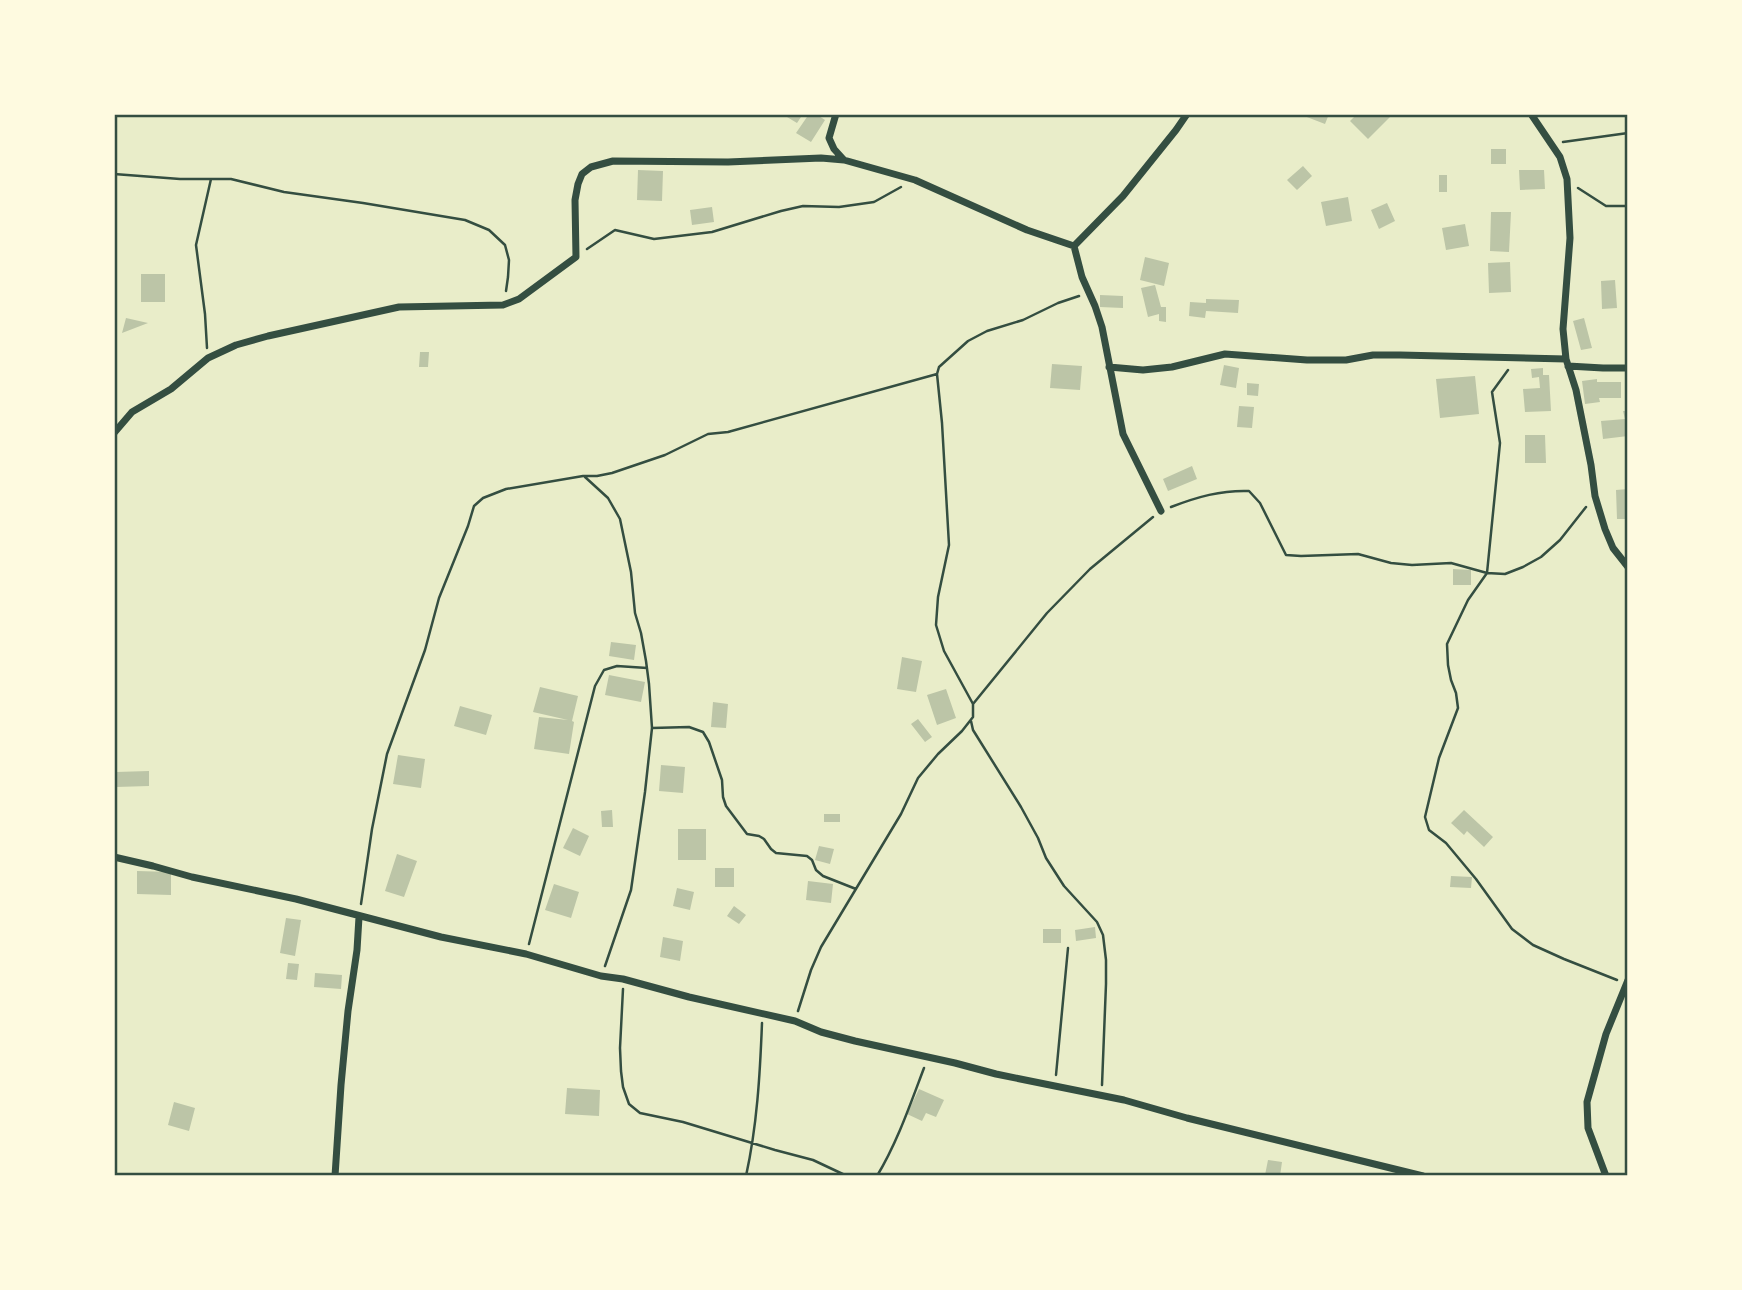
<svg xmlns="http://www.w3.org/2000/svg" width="1742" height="1290" font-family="'DM Sans',sans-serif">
  <rect width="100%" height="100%" fill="#e9edc9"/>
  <path fill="#bcc5a7" d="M782,114H803L797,123Z
    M809,114H816L825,120L811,142L796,133Z
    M1299,114H1329L1325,124Z
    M1357,114H1388L1391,116L1368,139L1350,121Z
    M1491,149H1506V164H1491Z
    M1303,166L1312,176L1297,190L1287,180Z
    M638,170L663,171L662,201L637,200Z
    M1519,170H1544L1545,189L1520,190Z
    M1439,175H1447V192H1439Z
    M1348,197L1352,221L1326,226L1321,202Z
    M1387,203L1395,221L1379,229L1371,210Z
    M712,207L714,222L692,225L690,210Z
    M1491,212H1511L1509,252L1490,251Z
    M1465,224L1469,246L1446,250L1442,228Z
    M1145,257L1169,263L1164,286L1140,280Z
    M1510,262L1511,292L1489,293L1488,263Z
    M141,274H165V302H141Z
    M1615,280L1617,308L1602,309L1601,281Z
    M1155,285L1161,307H1166V322L1159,321V314L1148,317L1141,288Z
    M1100,295L1123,296V308L1100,307Z
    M1206,299L1239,300L1238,313L1206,311L1205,318L1189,316L1190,302L1206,303Z
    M126,318L148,323L122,333Z
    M1584,318L1592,348L1581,350L1573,321Z
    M420,352H429L428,367H419Z
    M1052,364L1082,366L1080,390L1050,388Z
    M1224,365L1239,368L1236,388L1220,385Z
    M1543,368V375H1549L1551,411L1525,412L1523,389L1540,388L1539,377L1532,378L1531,369Z
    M1475,376L1479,414L1440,418L1436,379Z
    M1597,379V382H1621V398H1599L1600,402L1585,404L1582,381Z
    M1247,383L1259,384L1258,396L1247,395Z
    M1239,406L1254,407L1252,428L1237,427Z
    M1623,411H1628V436L1603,439L1601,421L1625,419Z
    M1525,435H1545L1546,463H1525Z
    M1192,466L1197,479L1168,491L1163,479Z
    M1628,489V519H1617L1616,490Z
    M1453,569L1471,570V585H1453Z
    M611,642L636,645L634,660L609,656Z
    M902,657L922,661L916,692L897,689Z
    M609,675L645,682L641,702L605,695Z
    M540,687L578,696L572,721L574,722L569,754L534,749L539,717L568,720L533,712Z
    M946,689L956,718L937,725L927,695Z
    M713,702L728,704L726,728L711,727Z
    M460,706L492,715L486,735L454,726Z
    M918,719L932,737L925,742L911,724Z
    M398,755L425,759L421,788L393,784Z
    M661,765L685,767L683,793L659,791Z
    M149,771V786L116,787V772Z
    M612,810L613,827H602L601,811Z
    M1464,810L1493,837L1484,847L1467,831L1464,835L1451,823Z
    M824,814H840V822H824Z
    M573,828L589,836L580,856L563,848Z
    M678,829H706V860H678Z
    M819,846L834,849L830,864L815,860Z
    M397,854L417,861L404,897L385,891Z
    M715,868H734V887H715Z
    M137,871L171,872V895L137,894Z
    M1451,876L1472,877L1471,888L1450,887Z
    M808,881L833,884L831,903L806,900Z
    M554,884L579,892L571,918L545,910Z
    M677,888L694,892L690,910L673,906Z
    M734,906L746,915L739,924L727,916Z
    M286,918L301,920L295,956L280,953Z
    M1095,927L1096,938L1076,941L1075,930Z
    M1043,929H1061V943H1043Z
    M663,937L683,941L680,961L660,957Z
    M288,963L299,964L297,980L286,979Z
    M315,973L342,975L341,989L314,987Z
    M567,1088L600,1090L599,1116L565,1114Z
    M919,1089L944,1100L936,1117L926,1113L922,1121L907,1114Z
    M174,1102L195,1108L189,1131L168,1125Z
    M1268,1160L1282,1162L1280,1176L1265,1175Z"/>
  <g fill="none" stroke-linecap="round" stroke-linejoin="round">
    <path stroke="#344e41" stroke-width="2.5" d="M1563,142L1628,133
      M114,174L180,179H231L284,192L363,203L465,220L489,230L505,245L509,260L508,277L506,291
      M1578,188L1606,206H1628
      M587,249L615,230L654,239L712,232L781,211L803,206L839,207L874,202L901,187
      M207,348L205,314L196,245L211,179
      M1508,370L1492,392L1500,443L1487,573L1468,600L1447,644L1448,665L1451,680L1456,693L1458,708L1439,758L1425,817L1429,830L1446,843L1476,879L1512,929L1533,945L1564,959L1617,980
      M585,477L608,498L620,519L631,572L635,613L641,633L646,661L649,684L652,728L645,792L631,890L605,966
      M1171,507C1197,497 1221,490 1249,491L1260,503L1286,555L1301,556L1358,554L1391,563L1412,565L1451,563L1487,573L1505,574L1523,567L1541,557L1560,540L1586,507
      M973,704L1047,613L1090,569L1153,517
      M971,721L973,730L1021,807L1038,838L1046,858L1064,886L1097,922L1103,935L1106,960V984L1102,1085
      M652,728L689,727L703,732L709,742L722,780L723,797L726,806L747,834L759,836L764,839L771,849L776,853L807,856L812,860L816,870L823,876L856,889
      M361,904L372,829L387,754L425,650L439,598L468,526L474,506L483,498L506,489L583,476H597L612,473L665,455L708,434L728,432L937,374L939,367L968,341L987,331L1023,320L1058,303L1079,296
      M529,944L595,686L604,670L617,666L647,668
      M623,989L620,1048L621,1071L623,1087L629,1104L640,1113L683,1122L775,1150L813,1160L847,1176
      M798,1011L811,970L821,947L901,814L918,778L938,754L962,731L973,717V704L944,651L936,625L938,597L949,545L942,423L937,374
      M1056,1075L1068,948
      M746,1176C757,1126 760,1075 762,1023
      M877,1176C897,1143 910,1105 924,1068"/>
    <path stroke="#344e41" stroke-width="7" d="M836,114L829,138L834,149L844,160L915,180L1027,230L1074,246
      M1531,114L1560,157L1567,179L1570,238L1563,329L1566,359L1576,390L1591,465L1595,496L1605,529L1613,548L1628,567
      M1568,366L1603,368H1628
      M1109,367L1143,370L1172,367L1225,354L1307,360H1346L1373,355H1400L1566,359
      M114,433L132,412L171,389L208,358L236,345L268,336L399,307L503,305L519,299L576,257L575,200L578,184L582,174L591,167L613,161L728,162L821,158L844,160
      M1161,511L1123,434L1102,327L1095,306L1082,277L1074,246L1123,196L1176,130L1187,114
      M114,857L153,866L192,877L296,899L441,937L526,954L601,976L623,979L689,997L795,1021L821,1032L855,1041L955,1063L996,1074L1124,1100L1187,1118L1423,1176
      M335,1176L341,1085L348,1011L357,950L359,917
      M1606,1176L1588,1128L1587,1102L1606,1034L1628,980"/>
  </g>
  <rect width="1742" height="1290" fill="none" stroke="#fefae0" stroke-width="231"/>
  <rect x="116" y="116" width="1510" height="1058" fill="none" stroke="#344e41" stroke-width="2.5"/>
</svg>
